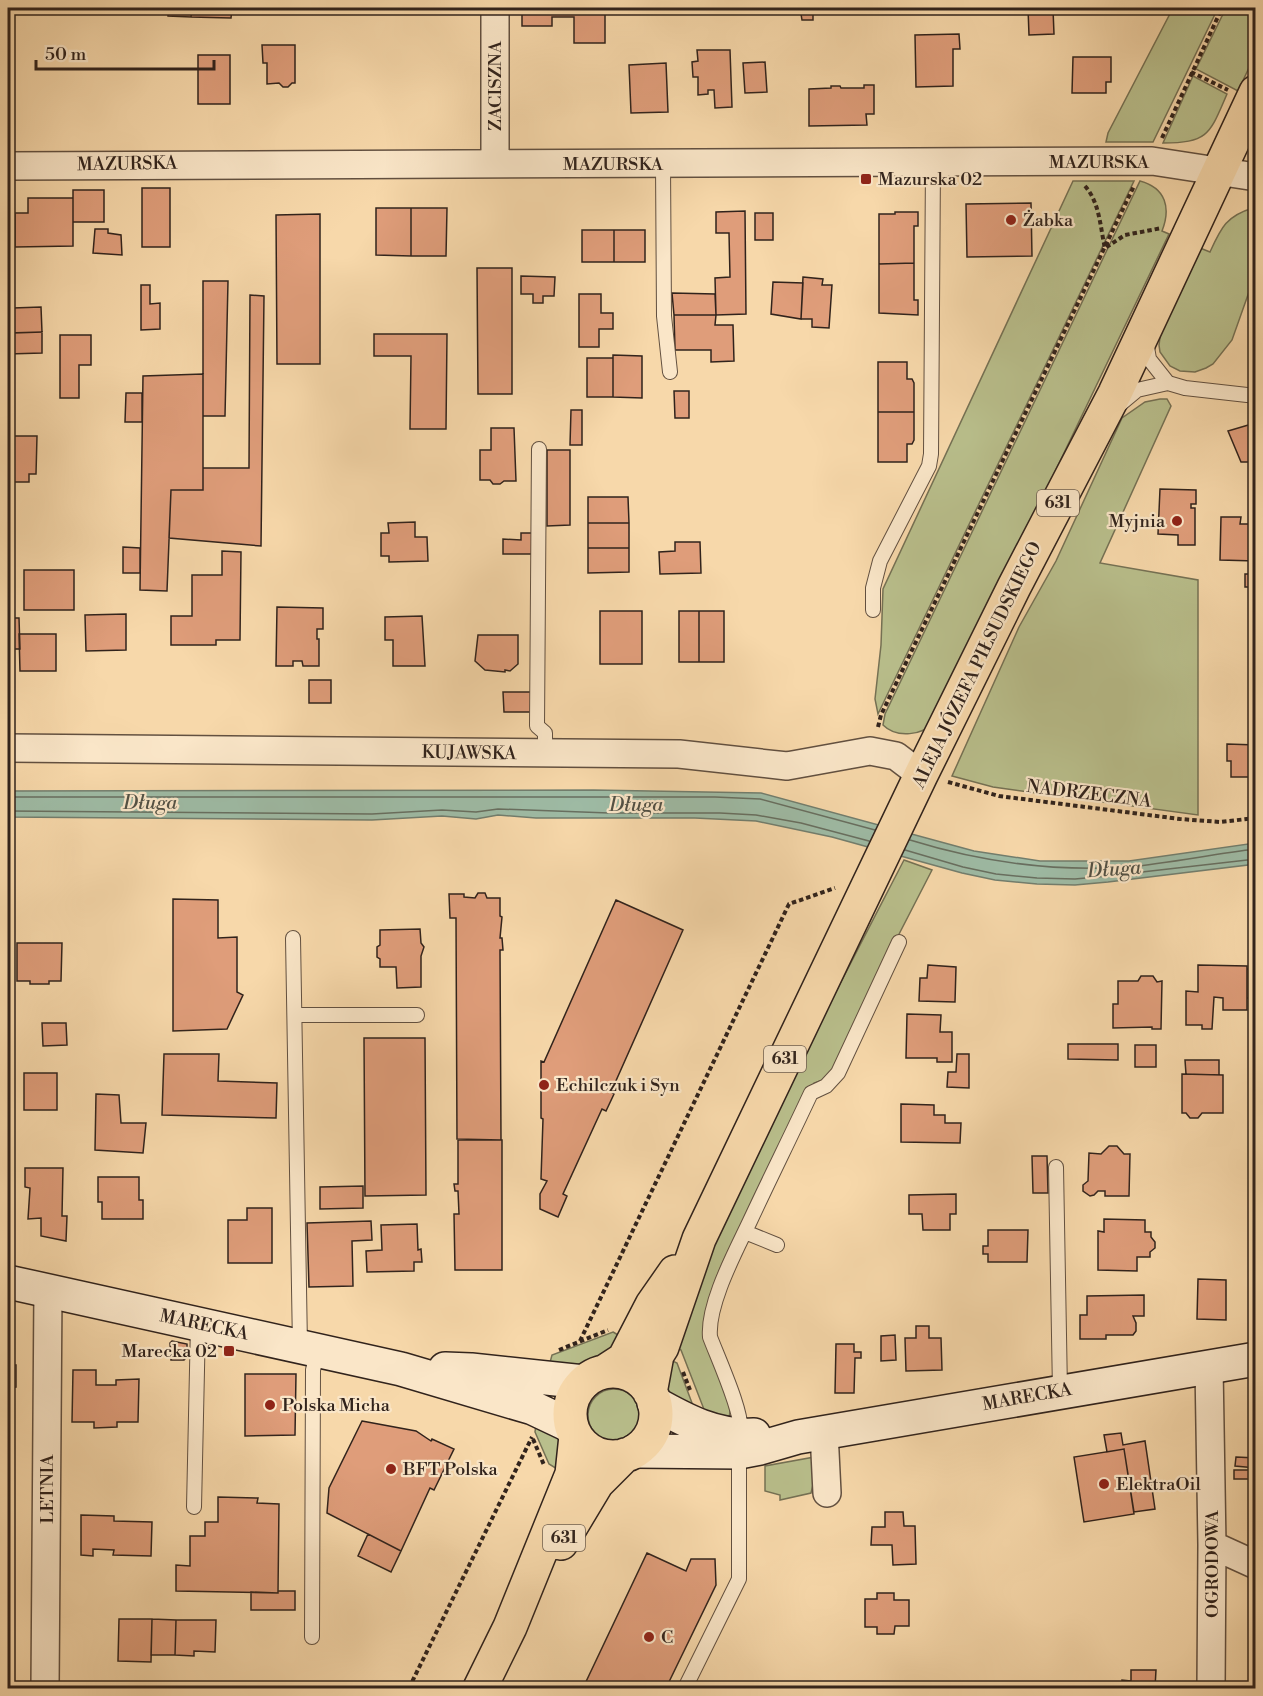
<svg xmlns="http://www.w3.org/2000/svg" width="1263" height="1696" font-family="'Libre Bodoni',serif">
  <rect width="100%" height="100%" fill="#f7d8aa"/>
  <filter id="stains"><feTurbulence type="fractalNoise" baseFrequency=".00333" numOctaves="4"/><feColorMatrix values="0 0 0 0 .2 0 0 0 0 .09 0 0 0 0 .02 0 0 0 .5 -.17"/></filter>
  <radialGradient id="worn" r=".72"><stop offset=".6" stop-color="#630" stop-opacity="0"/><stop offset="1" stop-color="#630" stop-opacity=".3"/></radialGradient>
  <path fill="#b9bf8c" stroke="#757154" stroke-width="1.5" d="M1173,8H1218L1153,142H1106L1108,133Z
    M1226,8H1255V55L1238,91L1196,69Z
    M1193,76L1227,94C1210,133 1209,143 1163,143Z
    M1073,181H1134L878,714L875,699L881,645L883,589Z
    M1140,181C1166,188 1171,208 1162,231L1169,234L935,722C923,735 897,739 883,725L885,714Z
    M1253,208H1255V275L1232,340L1213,364L1206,368L1195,372L1180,371L1170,366L1160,352L1159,345L1161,330L1200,248L1210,252C1221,228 1226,216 1253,208Z
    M1160,399H1167L1171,406L1100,563L1198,580V815L993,787L952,776L1019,627L1056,561L1122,418L1145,402Z
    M904,860L932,870L860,1010L833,1073L823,1080L814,1083C792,1125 770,1167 749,1210C732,1243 712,1279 705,1316C698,1345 739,1402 728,1420L705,1412L681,1350L672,1345C693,1301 709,1255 729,1211C783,1092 844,976 904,860Z
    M613,1332L625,1339L612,1356L585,1368L548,1370L552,1355Z
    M666,1358L677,1363L692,1403L689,1414L665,1393Z
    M588 1415a26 26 0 1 1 52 0a26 26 0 1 1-52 0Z
    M537,1417L560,1431L562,1472L549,1464L535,1432Z
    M820,1456L811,1493L780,1500V1495L765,1491V1466Z"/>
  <path fill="#9ebba5" stroke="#727e6e" stroke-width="1.5" d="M594,790L761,793L974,851L1040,861H1129L1255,843L1256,864L1108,882L1075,885L1037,884L995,880L962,873L832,837L756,821L695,818H536L498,815L476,819L442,816L372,820L8,817V791Z"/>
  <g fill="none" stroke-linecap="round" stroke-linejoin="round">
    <path stroke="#686f60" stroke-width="1.5" d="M8,797H715L760,799L875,830
      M8,811L372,814L442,810L476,812L498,809L609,813H720L756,815L801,823L869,841
      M910,840C981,862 1053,872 1128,867C1170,863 1213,854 1256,849
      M905,850L963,867L996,874L1037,878L1075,879L1107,876L1256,859"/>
  </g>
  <path fill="#df9d7a" stroke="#31231c" stroke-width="1.5" d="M168,8H192L191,17L168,16Z
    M192,8H232L231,18L191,17Z
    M522,8H605V43H574V17H552V26H522Z
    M792,8H835V11H822V14H813V20H802L801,14H792Z
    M1028,8H1061L1053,9L1054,34L1029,35Z
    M959,34L960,49H953V86L916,87L915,35Z
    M262,45H295V83H292L288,87H283L279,83L267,84V63H263Z
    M697,50H730L732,107L715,108L714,90H708V94L698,95V77H693L692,62L698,61Z
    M198,55H230V104H198Z
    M1073,57H1111V82H1106V93H1072Z
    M765,62L767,92L745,93L743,63Z
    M666,63L668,112L631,113L629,65Z
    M864,85H874V114H866L867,125L809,126V89L831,88V86H840L841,88H864Z
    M142,188H170V247H142Z
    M73,190H104V222H73Z
    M28,198H73V246L15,247V213H28Z
    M1031,203L1032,256L967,257L966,204Z
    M376,208H411V256L376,255Z
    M411,208H447L446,256H411Z
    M745,211L746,314L716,315L715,278L730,277L729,233H716V212Z
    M895,212H918V226H914V263L879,264V214H895Z
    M755,213H773V240H755Z
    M320,214V364H277L276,215Z
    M95,229H108V233L121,235L122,255L93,253Z
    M582,230H614V262H582Z
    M614,230H645V262H614Z
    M914,263V300H918V315L879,313V264Z
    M477,268H512V394H478Z
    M521,276L555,277L554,296H543V303H533V294H521Z
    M803,277L823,279L822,285H832L829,328L812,327V319H801Z
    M203,281H228L225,416H203Z
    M773,282L803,283L801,319L771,314Z
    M141,285H150V304L160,303V329L141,330Z
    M672,293L715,294L716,315H674Z
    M579,294H601V313H613V329H599V347H579Z
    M250,295L264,296L261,546L169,538L171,490H203V468H249Z
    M41,307L42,332L14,333L13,308Z
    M674,315H716L715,325H733L734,361L711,362V350H675Z
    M8,317H13L14,333H8Z
    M42,332V353L8,354V333Z
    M374,334H447L446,429H410L411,356H374Z
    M60,335H91V365H79V398H60Z
    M613,355L642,356V398L613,397Z
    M587,358H613V397H587Z
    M878,362H907V379H912L914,383V412H878Z
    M203,374V490H171L167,591L140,590L143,376Z
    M674,391H689V418H675Z
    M126,393H142V422H125Z
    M571,410H582V445H570Z
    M878,412H914V440L912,444H907V462H878Z
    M1255,423L1256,468H1249V462H1241L1228,431Z
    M491,428H514L516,481H504L500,484H493L490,480H480V450H491Z
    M8,436H37L36,474H29V482H8Z
    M547,450H570V525L547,526Z
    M1160,489L1196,490V504H1191V508H1195V545H1178V535L1158,534Z
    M588,497H628L629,523H588Z
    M1221,517H1241L1240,524H1250V531L1256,537V561L1220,560Z
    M415,522V537H427L428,561L389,562V556H381V533H389L388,523Z
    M588,523H629V548H588Z
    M521,533H532V554H503V539L521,540Z
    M675,542H700L701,573L660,574L659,552L675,551Z
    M123,547L140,548V573H123Z
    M588,548H629V572L588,573Z
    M222,551L241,552L240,640H216V645H171V616H192V575H222Z
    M8,556H10L11,591H8Z
    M24,570H74V610H24Z
    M1245,574H1256V587H1245Z
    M277,607L323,608V629H317V639H319V666H303L302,661H293V666H276Z
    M600,611H642V664H600Z
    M679,611H699V662H679Z
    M699,611H724V662H699Z
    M126,614V650L86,651L85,615Z
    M422,616L425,666H393V640H385V617Z
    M8,618H19L20,649H8Z
    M19,634H56V671H20Z
    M478,635H518V664L510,671L505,670V672L485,670L475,661Z
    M309,680H331V703H309Z
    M503,692H532V712H504Z
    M1227,744L1256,745V777H1231V761H1227Z
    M478,893H485L487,898H500V916L502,917L500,938H502L503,950H500L501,1140L457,1139L456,918H450L449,894H464V897L475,898Z
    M173,899L218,900V938L237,937V992L243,995L227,1029L173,1031Z
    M616,900L683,930L611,1092L614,1094L606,1111L602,1109L563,1194L567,1196L558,1217L540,1209V1194L547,1181L541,1179L543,1119L541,1118V1061L544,1062Z
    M420,929L421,943L424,947L421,956V987L397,988L396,967H380V959L377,957V947L380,945V930Z
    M17,943H62L61,981H49V984H30V981H17Z
    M928,965L956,967L955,1002L919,1001L920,978H927Z
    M1198,965L1247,966V1010H1223V998L1214,997L1212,1029H1202V1025H1186V991L1198,992Z
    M1247,969H1256V998H1247Z
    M1141,976H1153L1157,982L1162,981L1161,1029H1152V1027L1113,1028V1004H1118V981H1138Z
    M907,1014L941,1015L940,1032H952V1062H937V1058H906Z
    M42,1023H66L67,1045L43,1046Z
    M364,1038H425L426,1195L365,1196Z
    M1068,1044H1118V1060L1068,1059Z
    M1135,1045H1156V1067H1135Z
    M164,1054H219L218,1081L277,1083L276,1118L162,1115Z
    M957,1054H969V1088L947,1087L948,1072H956Z
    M1185,1060H1219V1075L1186,1074Z
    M24,1073H57V1110H24Z
    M1182,1074L1223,1075V1113H1202L1198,1118H1190L1186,1113H1182Z
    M96,1094L119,1095L121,1123H146L143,1153L95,1150Z
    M901,1104L934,1105V1115H945V1123H961L960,1143L901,1142Z
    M458,1140H502V1270H455L454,1214H459L458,1191H455L454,1184H458Z
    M1109,1146H1117L1124,1154H1130L1129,1196H1105V1191H1098L1094,1195L1090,1196L1083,1191V1185L1088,1181L1089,1153L1101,1154Z
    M1032,1156H1047L1048,1193H1033Z
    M25,1168H63L62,1216H67L66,1241L41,1236V1218L28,1219L30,1188L25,1187Z
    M98,1177H139V1200H143V1219H102V1202H98Z
    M363,1186V1208L320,1209V1187Z
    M956,1194V1214H950V1230H923L922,1214H909V1195Z
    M247,1208H272V1263H228V1220H247Z
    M1104,1219L1145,1220V1232H1151V1237L1155,1242V1248L1150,1252V1257H1137V1271L1098,1270V1231L1104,1232Z
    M371,1221L372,1240L352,1241L353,1286L309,1287L307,1223Z
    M417,1224L418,1250L421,1249L422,1262H414V1271L367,1272L366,1251L382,1250L381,1225Z
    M988,1230H1028L1027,1262H988V1254H983V1246H988Z
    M1198,1279L1226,1280V1320L1197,1319Z
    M1144,1295V1316H1133L1136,1323V1331L1133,1335H1106V1339H1080V1315H1087V1296Z
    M916,1326H929V1338H941L942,1370L906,1371L905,1338H916Z
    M895,1335L896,1360L881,1361V1336Z
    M172,1341L187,1344V1357L184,1360H171L170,1343Z
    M836,1344H854V1352H861V1358H855L854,1393H835Z
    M8,1365H16V1387L8,1388V1411Z
    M73,1370H96V1385H116V1380L139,1379L138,1422H117V1427L94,1428V1422H72Z
    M245,1374H296L295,1435L245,1436Z
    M362,1421L416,1431L431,1441L432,1439L454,1449L434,1490L430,1488L401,1551L327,1513L329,1488Z
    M1121,1433L1123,1445L1145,1441L1155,1509L1134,1512L1124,1449L1107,1452L1104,1435Z
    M1124,1449L1134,1514L1084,1522L1074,1457Z
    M1236,1457L1256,1458V1468L1235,1466Z
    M1234,1470H1249V1479H1234Z
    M218,1497L258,1498L257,1503L279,1504L278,1593L176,1591V1565L190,1566V1536H205V1522H218Z
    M885,1512H903L904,1526H915L916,1564L893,1565L892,1545H871L872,1527H885Z
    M81,1515L114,1516V1521L152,1522L151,1556L113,1555L114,1550L93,1549V1556L81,1555Z
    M368,1534L401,1551L391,1572L358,1556Z
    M647,1553L686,1571L691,1559H715L716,1585L666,1688H583Z
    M278,1591H295V1610H251V1592L278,1593Z
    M877,1593H894V1600H909V1626H895L894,1634H877V1627H865V1599H877Z
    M119,1619H152L151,1662L118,1661Z
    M152,1619L176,1620L175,1655H151Z
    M176,1620H216L215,1652L194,1651V1656L175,1655Z
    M1131,1670H1156L1155,1688H1122V1680L1131,1681Z
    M224,1682H267V1688H223Z"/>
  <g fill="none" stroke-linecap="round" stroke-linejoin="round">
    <defs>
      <path id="lane" d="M663,164L664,316L670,372
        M1146,341L1149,359L1168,383
        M1119,405L1137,390L1168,383L1185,388L1256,396
        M539,449L537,726L545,733V754
        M873,610V588L880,561L929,466L931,454L933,163
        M293,938L300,1346
        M295,1015H417
        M1056,1167L1060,1391
        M745,1232L777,1245
        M740,1433C745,1417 717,1356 710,1337C707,1304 736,1251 750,1221C770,1178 791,1136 811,1093L826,1086L838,1073L899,942
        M194,1507L198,1324
        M312,1637L313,1370L318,1350
        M685,1688L739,1579V1452"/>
      <path id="street" d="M495,164V8
        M8,166L1152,161L1256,177
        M8,748L679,754L787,766L870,751L896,756L921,775
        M1209,1367L1212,1545L1211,1688
        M824,1432L827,1493
        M1212,1545L1256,1565
        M45,1688L48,1290"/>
      <path id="secondary" d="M8,1282L401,1369L533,1408L571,1426
        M445,1369L471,1370L584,1382
        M654,1403C686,1421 716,1437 754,1435
        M635,1451L739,1452L760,1448L798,1437L1256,1359"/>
      <path id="primary" d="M570 1414a43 43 0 1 1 86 0a43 43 0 1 1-86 0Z
        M604,1372L624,1359L652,1305L675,1272
        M650,1393L657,1355L662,1347L699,1239L921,775L1014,587L1115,393L1256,92
        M561,1543L597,1483L625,1455
        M480,1688L510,1627L572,1474L576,1436"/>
    </defs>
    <use href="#lane" stroke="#625040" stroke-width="16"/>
    <use href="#street" stroke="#625040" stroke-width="30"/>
    <use href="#secondary" stroke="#31231c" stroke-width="36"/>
    <use href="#primary" stroke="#31231c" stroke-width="36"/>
    <path stroke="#31231c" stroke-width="4" stroke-dasharray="4.5 3" stroke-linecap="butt" d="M1191,72L1228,90
      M1162,138L1222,8
      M1085,186C1100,203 1100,227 1105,248L1125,235L1162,228
      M878,727L881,715L1134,186
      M948,782L999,796L1180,819L1220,822L1256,818
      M580,1341L789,904L835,888
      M559,1350L608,1330
      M683,1372L690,1390
      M533,1439L544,1465
      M409,1688L532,1437"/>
    <use href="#lane" stroke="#fae6c8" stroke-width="14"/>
    <use href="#street" stroke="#fae6c8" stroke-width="27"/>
    <use href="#secondary" stroke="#fae6c8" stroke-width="33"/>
    <use href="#primary" stroke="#f7d8aa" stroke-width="33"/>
  </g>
  <g fill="#8f2418" stroke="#fae6c8" stroke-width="2">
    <rect x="860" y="173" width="12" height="12" rx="3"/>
    <circle cx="1011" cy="220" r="6"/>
    <circle cx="1177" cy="521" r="6"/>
    <circle cx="544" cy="1085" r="6"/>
    <rect x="223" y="1345" width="12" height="12" rx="3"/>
    <circle cx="270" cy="1405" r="6"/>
    <circle cx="391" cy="1469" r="6"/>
    <circle cx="1104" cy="1484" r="6"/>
    <circle cx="649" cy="1637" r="6"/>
  </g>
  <g text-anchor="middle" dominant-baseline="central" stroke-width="4.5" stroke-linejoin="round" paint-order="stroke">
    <g fill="#fae6c8" stroke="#6d5e50" stroke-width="1.5">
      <rect x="1037" y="490" width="42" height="26" rx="4.5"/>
      <rect x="764" y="1046" width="42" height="26" rx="4.5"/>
      <rect x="543" y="1525" width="42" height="26" rx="4.5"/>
    </g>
    <g font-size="16" font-weight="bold" fill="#31231c">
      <text x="1058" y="503">631</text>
      <text x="785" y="1059">631</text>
      <text x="564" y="1538">631</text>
    </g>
    <g font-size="18" fill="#31231c" stroke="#fae6c8">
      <text transform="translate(495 86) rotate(-90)">ZACISZNA</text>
      <text x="1099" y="162">MAZURSKA</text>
      <text transform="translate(127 164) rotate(-1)">MAZURSKA</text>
      <text x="613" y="164">MAZURSKA</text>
      <text transform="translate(977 665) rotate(-64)">ALEJA JÓZEFA PIŁSUDSKIEGO</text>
      <text transform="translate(469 753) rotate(1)">KUJAWSKA</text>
      <text transform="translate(1089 794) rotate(7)">NADRZECZNA</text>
      <text transform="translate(204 1325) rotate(12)">MARECKA</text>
      <text transform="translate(1027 1397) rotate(-10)">MARECKA</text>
      <text transform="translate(47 1489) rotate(-90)">LETNIA</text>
      <text transform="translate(1212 1564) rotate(-90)">OGRODOWA</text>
    </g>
    <g font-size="18" fill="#31231c" stroke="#fae6c8" text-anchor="start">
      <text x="878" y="179">Mazurska 02</text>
      <text x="1023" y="220">Żabka</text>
      <text x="1165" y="521" text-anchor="end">Myjnia</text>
      <text x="556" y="1085">Echilczuk i Syn</text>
      <text x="217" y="1351" text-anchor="end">Marecka 02</text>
      <text x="282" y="1405">Polska Micha</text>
      <text x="403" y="1469">BFT Polska</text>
      <text x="1116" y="1484">ElektraOil</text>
      <text x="661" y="1637">C</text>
    </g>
    <g font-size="20" font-style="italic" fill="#525145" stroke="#fae6c8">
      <text x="150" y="803">Długa</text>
      <text x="636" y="805">Długa</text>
      <text transform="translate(1114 870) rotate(-4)">Długa</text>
    </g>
  </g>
  <rect width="1263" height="1696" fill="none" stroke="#f7d8aa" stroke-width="30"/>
  <rect x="9" y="9" width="1245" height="1678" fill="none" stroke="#31231c" stroke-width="3"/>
  <rect x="15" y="15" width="1233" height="1666" fill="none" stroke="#31231c" stroke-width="1.5"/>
  <path d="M36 60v9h178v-9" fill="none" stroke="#31231c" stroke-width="3"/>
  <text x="45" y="60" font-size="18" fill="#31231c" stroke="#fae6c8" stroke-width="4.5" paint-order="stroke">50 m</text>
  <rect width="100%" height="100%" filter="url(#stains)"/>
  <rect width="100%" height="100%" fill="url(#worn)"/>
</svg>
